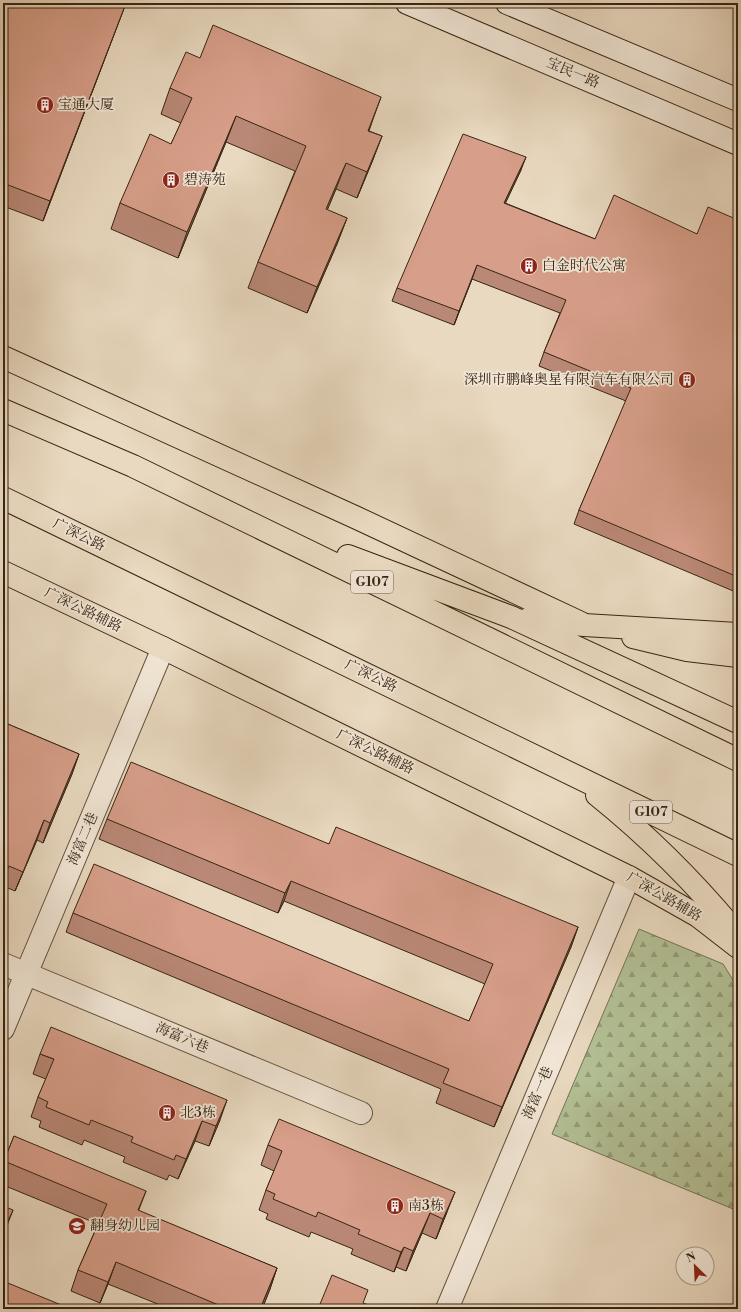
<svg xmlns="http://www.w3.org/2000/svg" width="741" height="1312" font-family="'Libre Bodoni','Noto Serif SC',serif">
  <defs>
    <pattern id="forest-firs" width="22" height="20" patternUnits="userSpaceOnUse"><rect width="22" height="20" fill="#b3c095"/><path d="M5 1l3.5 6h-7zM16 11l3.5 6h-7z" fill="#939c78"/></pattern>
  </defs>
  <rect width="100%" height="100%" fill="#e9d9c0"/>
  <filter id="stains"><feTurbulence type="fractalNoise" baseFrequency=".005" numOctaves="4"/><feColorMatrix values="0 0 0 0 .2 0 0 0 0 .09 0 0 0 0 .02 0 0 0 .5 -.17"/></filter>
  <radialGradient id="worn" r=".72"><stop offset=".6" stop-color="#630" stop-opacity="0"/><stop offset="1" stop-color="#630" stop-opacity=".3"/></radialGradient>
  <path fill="url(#forest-firs)" stroke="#767254" d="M639,929L723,964L738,988V1211L552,1134Z"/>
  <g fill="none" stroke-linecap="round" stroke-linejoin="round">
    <defs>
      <path id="street" d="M3,964L361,1113
        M3,1029L163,648
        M447,1309L629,877"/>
      <path id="secondary" d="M407,3L738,144
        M507,3L738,100"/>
      <path id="primary" d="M3,357L357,518L581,623
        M3,572L163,648L629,877L698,916L738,947"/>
      <path id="highway" d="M3,410L133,466L738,760
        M3,498L738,855
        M348,556L511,617L738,722
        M528,619L584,625L738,634
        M633,637L687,650L738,656
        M597,795C648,836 697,885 738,935"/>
    </defs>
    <use href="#street" stroke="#64523e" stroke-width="24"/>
    <use href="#secondary" stroke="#382513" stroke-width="24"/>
    <use href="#primary" stroke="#382513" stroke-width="24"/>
    <use href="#highway" stroke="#382513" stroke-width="24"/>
    <use href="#street" stroke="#f1e6d6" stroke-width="22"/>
    <use href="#secondary" stroke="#f1e6d6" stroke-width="22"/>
    <use href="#primary" stroke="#e9d9c0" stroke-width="22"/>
    <use href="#highway" stroke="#e9d9c0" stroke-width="22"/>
  </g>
  <path fill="#b98876" stroke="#382513" d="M3,3H126L43,221L3,206Z
    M170,88L372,122L369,131L382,136L372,162L357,198L336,189L327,210L347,218L337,244L307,313L248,288L258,262L295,171L226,142L178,258L111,229L120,203L171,144L181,123L161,114Z
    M521,170L505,203L595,239L697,234L738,220V593L574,524L579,510L626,401L539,366L544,352L560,313L472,279L454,325L392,301L397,288Z
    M3,722L79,754L72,774L43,843L37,840L15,891L3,886Z
    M107,819L329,844L578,927L571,947L494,1127L436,1103L441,1089L66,932L73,913L469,1021L485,984L284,901L278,913L99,839Z
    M40,1054L220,1120L209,1146L195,1141L178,1179L169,1175L167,1180L123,1162L125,1157L84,1140L82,1145L39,1127L41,1121L31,1117L38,1097L46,1079L33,1074Z
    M14,1136L139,1211L277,1268L270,1289L262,1309H170L108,1284L100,1303L71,1291L78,1270L98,1224L3,1185V1163Z
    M268,1145L447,1212L436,1239L422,1233L406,1271L396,1267L394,1272L351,1254L353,1249L311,1232L309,1237L266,1219L268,1214L259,1210L266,1190L274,1171L261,1165Z"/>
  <path fill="#966f60" stroke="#382513" d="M126,3L43,221L50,201Z
    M381,97L372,122L358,157L368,131Z
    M236,116L226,142L178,258L187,232Z
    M382,136L372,162L357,198L367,172Z
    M526,157L521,170L499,217L504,203Z
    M346,163L336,189L317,235L326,209Z
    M347,218L337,244L307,313L317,287Z
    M477,265L472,279L454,325L459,311Z
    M79,754L72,774L43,843L50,823Z
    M44,820L37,840L15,891L23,872Z
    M291,881L284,901L278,913L285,893Z
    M578,927L571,947L494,1127L502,1107Z
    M227,1100L220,1120L209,1146L216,1126Z
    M202,1121L195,1141L178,1179L186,1159Z
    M146,1191L138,1212V1210Z
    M455,1192L447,1212L436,1239L443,1219Z
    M13,1210L3,1236V1232Z
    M430,1213L422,1233L406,1271L413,1251Z
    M404,1247L394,1272L401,1252Z
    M116,1262L108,1284L100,1303L108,1282Z
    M277,1268L270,1289L262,1309H260Z"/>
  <path fill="#d79e89" stroke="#382513" d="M3,3H126L50,201L3,183Z
    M213,25L381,97L368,131L382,136L367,172L346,163L326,209L347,218L317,287L258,262L306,146L236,116L187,232L120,203L150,134L171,144L192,98L170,88L186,52L200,58Z
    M463,134L526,157L504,203L595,239L614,195L697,234L708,207L738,220V577L579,510L631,388L544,352L566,300L477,265L459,311L397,288Z
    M3,722L79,754L50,823L44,820L23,872L9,866L3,879Z
    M131,762L329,844L336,827L578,927L502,1107L443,1083L449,1069L73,913L94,864L469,1021L493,964L291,881L285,893L107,819Z
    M51,1027L227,1100L216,1126L202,1121L186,1159L176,1155L174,1160L131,1142L133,1137L91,1120L89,1125L46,1107L48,1102L38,1097L54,1059L40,1054Z
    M279,1119L455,1192L443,1219L430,1213L413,1251L404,1247L401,1252L358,1234L360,1230L318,1212L316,1217L273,1199L275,1194L266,1190L282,1151L268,1145Z
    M14,1136L146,1191L138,1210L277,1268L260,1309H228L116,1262L108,1282L78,1270L107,1204L4,1161Z
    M3,1206L13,1210L3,1232Z
    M332,1275L368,1290L363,1303L379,1309H318Z
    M3,1281L71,1309H3Z"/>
  <defs>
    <symbol id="building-disc" viewBox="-11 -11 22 22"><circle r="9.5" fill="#8f2418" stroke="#f1e6d6"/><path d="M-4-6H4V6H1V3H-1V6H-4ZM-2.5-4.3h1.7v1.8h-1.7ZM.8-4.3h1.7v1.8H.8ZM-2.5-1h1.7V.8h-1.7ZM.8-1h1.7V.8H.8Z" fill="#fff"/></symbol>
    <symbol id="school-disc" viewBox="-11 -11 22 22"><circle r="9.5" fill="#8f2418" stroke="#f1e6d6"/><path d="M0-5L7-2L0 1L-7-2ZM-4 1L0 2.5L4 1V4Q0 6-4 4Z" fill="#fff"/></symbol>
  </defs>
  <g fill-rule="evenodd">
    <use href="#building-disc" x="35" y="95" width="20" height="20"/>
    <use href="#building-disc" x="161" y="170" width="20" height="20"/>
    <use href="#building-disc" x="519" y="256" width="20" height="20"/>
    <use href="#building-disc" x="677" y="370" width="20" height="20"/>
    <use href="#building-disc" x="157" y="1103" width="20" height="20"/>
    <use href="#building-disc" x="385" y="1196" width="20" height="20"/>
    <use href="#school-disc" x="67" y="1216" width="20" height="20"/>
  </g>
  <g text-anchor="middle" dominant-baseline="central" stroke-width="3.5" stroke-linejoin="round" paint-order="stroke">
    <g fill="#f1e6d6" stroke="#705f4e" stroke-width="1">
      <rect x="351" y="571" width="42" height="22" rx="3"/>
      <rect x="630" y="801" width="42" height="22" rx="3"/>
    </g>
    <g font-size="13" font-weight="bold" fill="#382513">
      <text x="372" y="582">G107</text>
      <text x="651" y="812">G107</text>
    </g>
    <g font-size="14" fill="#382513" stroke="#f1e6d6">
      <text transform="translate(573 73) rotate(23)">宝民一路</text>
      <text transform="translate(79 535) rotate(26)">广深公路</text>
      <text transform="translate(83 610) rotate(26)">广深公路辅路</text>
      <text transform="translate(371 676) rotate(26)">广深公路</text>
      <text transform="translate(375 752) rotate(26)">广深公路辅路</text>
      <text transform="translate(83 839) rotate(-67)">海富二巷</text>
      <text transform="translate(664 897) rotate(30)">广深公路辅路</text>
      <text transform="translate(182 1038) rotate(23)">海富六巷</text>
      <text transform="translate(538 1093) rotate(-67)">海富一巷</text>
    </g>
    <g font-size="14" fill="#382513" stroke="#f1e6d6" text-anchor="start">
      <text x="58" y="105">宝通大厦</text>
      <text x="184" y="180">碧涛苑</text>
      <text x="542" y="266">白金时代公寓</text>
      <text x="674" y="380" text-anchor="end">深圳市鹏峰奥星有限汽车有限公司</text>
      <text x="180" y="1113">北3栋</text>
      <text x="408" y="1206">南3栋</text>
      <text x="90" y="1226">翻身幼儿园</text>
    </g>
  </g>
  <rect width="741" height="1312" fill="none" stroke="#e9d9c0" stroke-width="16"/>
  <rect x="4" y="4" width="733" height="1304" fill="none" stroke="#382513" stroke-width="2"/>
  <rect x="8" y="8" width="725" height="1296" fill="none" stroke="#382513"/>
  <g transform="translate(695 1266) rotate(336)"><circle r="19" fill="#f1e6d6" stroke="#a79988"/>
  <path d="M0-3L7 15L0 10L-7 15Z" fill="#8f2418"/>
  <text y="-6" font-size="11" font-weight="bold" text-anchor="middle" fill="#382513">N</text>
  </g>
  <rect width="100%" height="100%" filter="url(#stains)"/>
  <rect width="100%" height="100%" fill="url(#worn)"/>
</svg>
